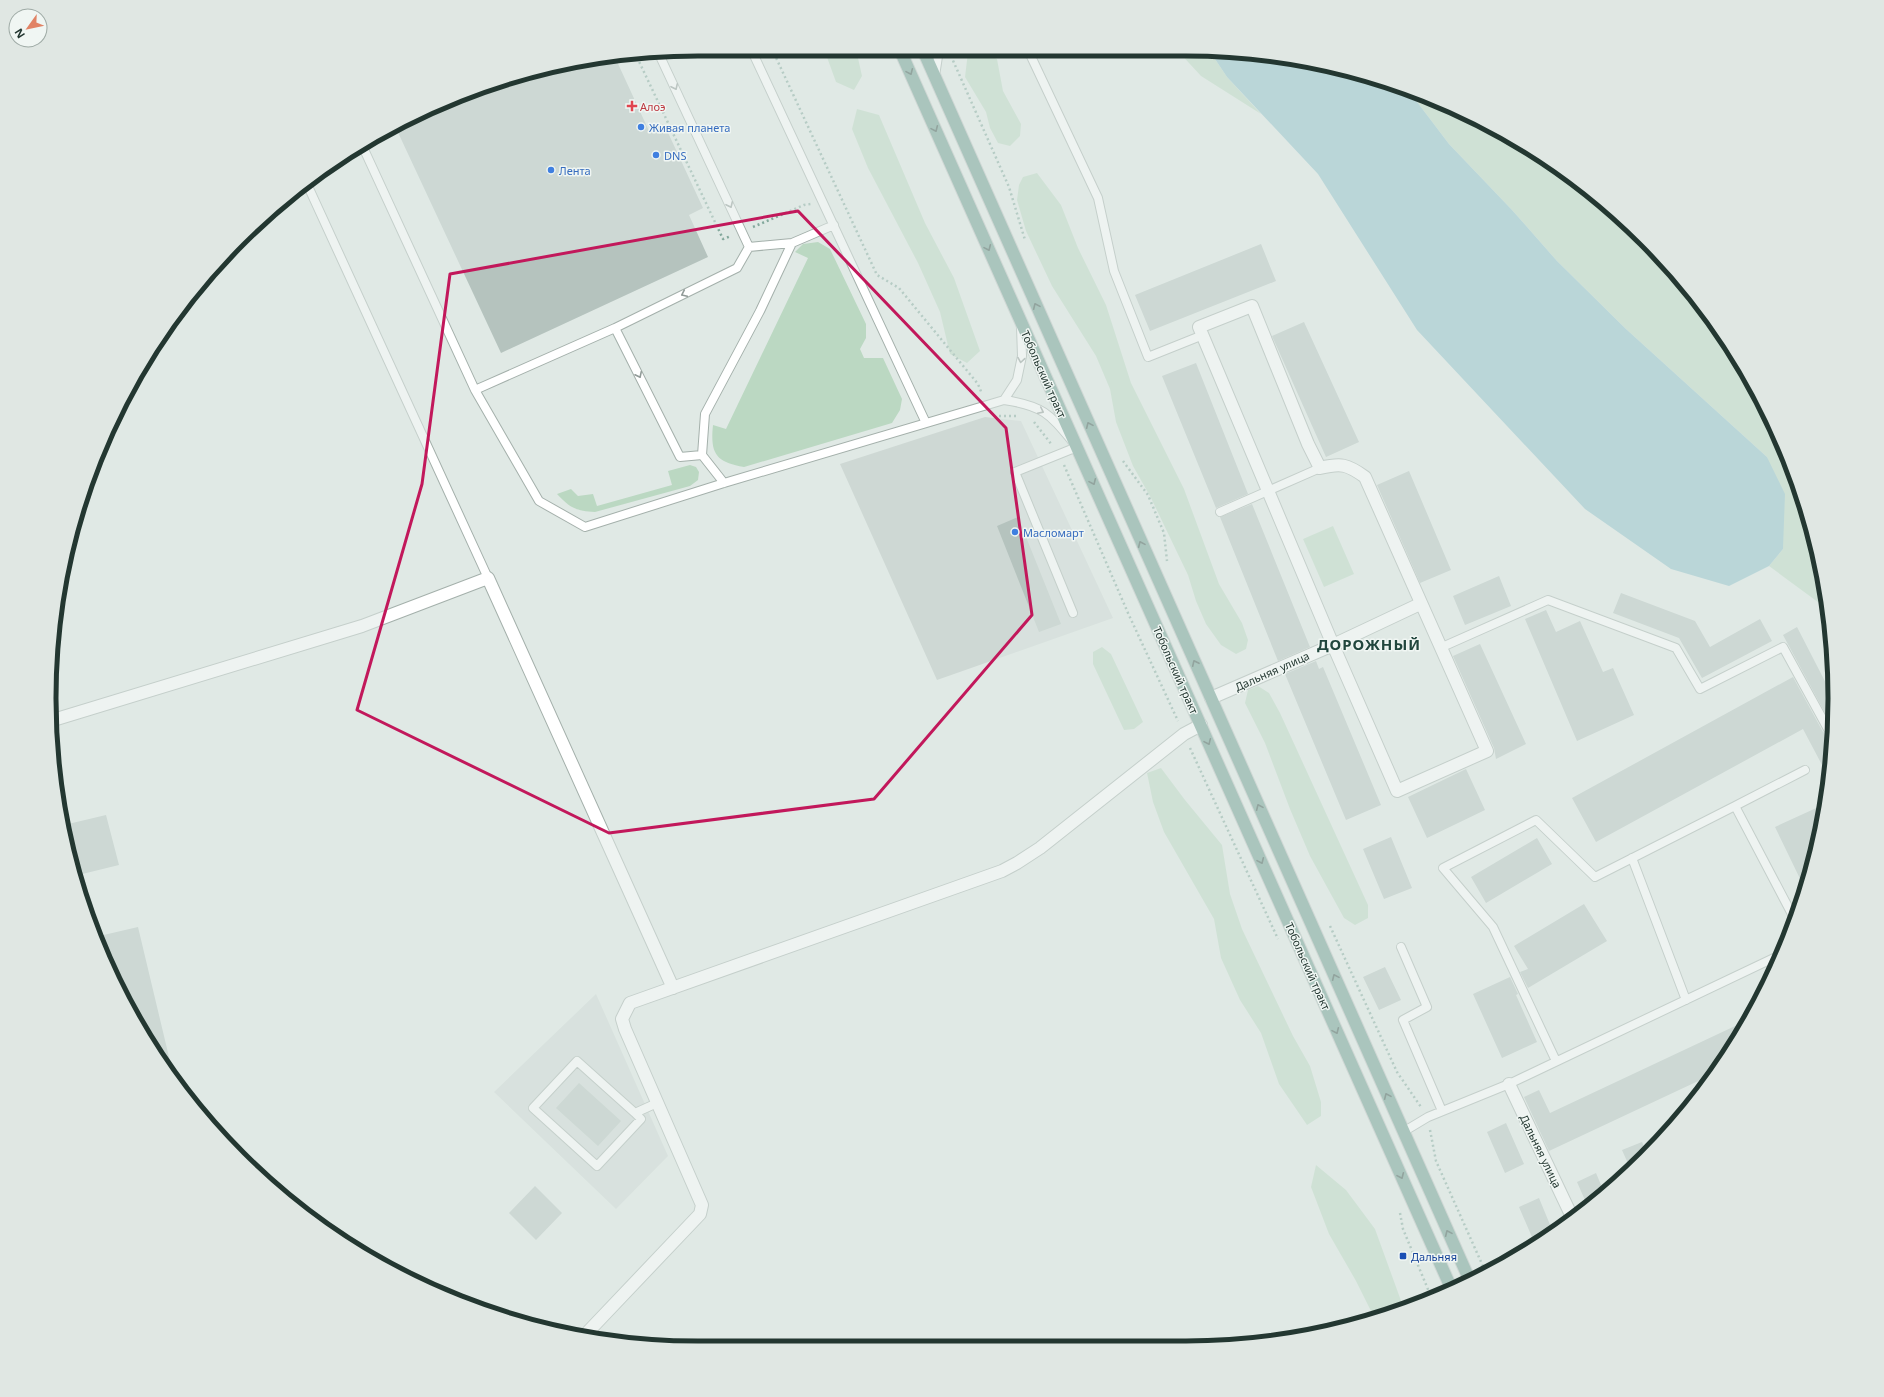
<svg xmlns="http://www.w3.org/2000/svg" width="1884" height="1397" font-family="'Noto Sans',sans-serif">
  <rect width="100%" height="100%" fill="#e0e9e5"/>
  <path fill="#ced8d4" d="M985,417L1021,421L1113,618L937,680L840,464Z
    M596,994L668,1156L616,1209L494,1092Z"/>
  <path fill="#bbd8c2" d="M824,49H856L862,76L854,90L836,82Z
    M975,50H981L997,59L1003,91L1021,124L1020,136L1010,146L998,143L990,128L986,112L965,77L968,52Z
    M1177,50H1209L1227,77L1261,114L1201,76Z
    M1408,90L1434,99L1546,158L1645,239L1701,303L1768,411L1813,531L1826,608L1769,566L1783,549V527L1767,457L1626,329L1557,261L1512,210L1449,144Z
    M857,109L879,115L925,223L954,278L980,351L967,363L950,354L940,312L918,263L868,168L852,129Z
    M1037,173L1061,205L1078,248L1106,305L1131,383L1184,489L1219,584L1242,623L1248,640L1246,649L1236,654L1221,645L1206,624L1196,601L1188,575L1151,498L1133,466L1116,422L1110,389L1096,356L1052,286L1026,231L1017,200L1019,185L1023,177Z
    M818,242L830,249L866,324V338L860,349L864,358H883L902,399L900,410L892,423L744,467C716,462 710,454 713,425L726,429L808,258L795,252L803,244Z
    M690,465L696,467L699,472L698,480L690,486L595,512C576,511 570,508 557,494L571,489L578,496L593,494L597,506L672,485L668,471Z
    M1333,526L1354,574L1324,587L1303,539Z
    M1102,647L1111,654L1143,722L1134,729L1124,730L1093,664V652Z
    M1258,686L1269,693L1280,713L1368,905V918L1355,925L1344,918L1310,856L1290,809L1265,743L1245,703L1248,690Z
    M1161,768L1185,800L1222,845L1230,894L1242,929L1293,1036L1310,1066L1321,1102V1116L1307,1125L1279,1084L1261,1033L1240,1000L1221,958L1214,919L1164,832L1153,802L1147,773Z
    M1316,1165L1346,1190L1375,1229L1404,1309L1375,1319L1356,1281L1329,1234L1311,1187Z"/>
  <path fill="#8dbfc8" d="M1209,50H1228L1353,71L1408,90L1449,144L1512,210L1557,261L1626,329L1767,457L1785,494L1783,549L1769,566L1729,586L1671,569L1585,509L1417,330L1318,174L1227,77Z"/>
  <path fill="#b5c3be" d="M614,55L649,131L664,124L703,208L689,215L708,257L501,353L395,126L450,99L530,71Z
    M1261,244L1276,281L1150,331L1135,295Z
    M1304,322L1359,442L1326,457L1272,336Z
    M1196,363L1248,494L1216,508L1162,376Z
    M1409,471L1451,570L1420,583L1377,485Z
    M1252,504L1310,647L1278,661L1220,517Z
    M1018,517L1061,624L1039,632L997,526Z
    M1499,576L1511,606L1465,625L1453,596Z
    M1621,593L1695,621L1710,647L1760,619L1772,641L1702,678L1679,638L1613,613Z
    M1546,610L1556,632L1580,621L1603,672L1613,668L1634,715L1577,741L1525,619Z
    M1797,627L1832,695L1831,724L1783,635Z
    M1480,644L1526,744L1496,759L1494,748L1453,656Z
    M1316,661L1319,669L1323,667L1381,805L1346,820L1285,674Z
    M1793,677L1823,732L1827,734L1831,733L1830,780L1803,729L1596,842L1572,798Z
    M1466,769L1485,810L1427,838L1408,797Z
    M1825,804L1805,889L1775,827Z
    M106,815L119,865L74,876L71,866L64,825Z
    M1391,837L1412,888L1384,899L1363,849Z
    M1537,838L1552,864L1486,903L1471,877Z
    M1584,904L1607,941L1528,988L1520,972L1528,969L1514,946Z
    M138,927L174,1078H173L136,1023L95,937Z
    M1385,967L1401,1000L1379,1010L1363,977Z
    M1510,977L1518,994L1516,995L1537,1042L1502,1058L1473,994Z
    M1750,1019L1711,1075L1549,1151L1524,1097L1539,1090L1550,1113Z
    M579,1083L621,1121L598,1146L556,1108Z
    M1506,1123L1524,1164L1505,1173L1487,1132Z
    M1642,1142L1646,1152L1630,1168L1622,1150Z
    M1596,1173L1604,1192L1588,1207L1577,1182Z
    M535,1186L562,1213L536,1240L509,1213Z
    M1539,1198L1553,1232L1535,1244L1519,1207Z"/>
  <g fill="none" stroke-linecap="round" stroke-linejoin="round">
    <defs>
      <path id="service" d="M751,49L926,423
        M1028,50L1098,198L1114,271L1148,357L1203,335
        M658,52L749,247L737,268L615,328L680,457L702,455L724,483
        M935,76L939,50
        M362,145L475,390L539,501L585,527L724,483L1004,400C1046,406 1051,416 1077,447L1015,472L1073,613
        M307,184L488,578
        M749,247L792,243
        M475,390L615,328
        M1004,400L1017,380L1022,356L1021,327
        M702,455L705,414L760,311L792,243L834,225
        M1220,512L1320,468
        M1440,648L1548,600L1676,648L1700,689L1783,647L1828,729
        M1735,806L1805,770
        M1632,858L1686,1000
        M1401,947L1427,1007L1403,1020L1442,1111
        M1556,1061L1493,927L1443,868L1536,820L1595,877L1735,806L1795,920
        M635,1113L641,1119L597,1166L533,1108L577,1061L635,1113L657,1103
        M1403,1132L1428,1117L1509,1084L1778,956"/>
      <path id="minor" d="M1252,306L1308,444L1320,468C1341,463 1347,464 1365,477L1487,751L1397,791L1333,645L1199,327Z
        M1211,698L1333,645L1420,604
        M50,721L362,626L488,578L673,988
        M1509,1084L1573,1219
        M585,1335L700,1214L702,1205L625,1029L622,1019L630,1003L1002,871L1017,863L1040,848L1184,734L1201,725"/>
      <path id="primary" d="M900,50L1452,1290
        M923,50L1470,1281"/>
    </defs>
    <use href="#service" stroke="#a4b0ab" stroke-width="10"/>
    <use href="#minor" stroke="#a4b0ab" stroke-width="14"/>
    <use href="#primary" stroke="#bdc3c1" stroke-width="14"/>
    <path stroke="#84a99d" stroke-width="2.5" stroke-dasharray="2 3" stroke-linecap="butt" d="M772,49L877,275L899,288L978,384L982,394
      M635,53L723,239L731,236
      M951,56L1009,187L1025,240
      M753,227L804,205L811,204
      M999,416H1016
      M1034,422L1052,445
      M1123,461L1148,495L1164,533L1167,561
      M1064,465L1128,613L1178,721
      M1190,748L1278,939
      M1330,926L1397,1072L1421,1107
      M1430,1130L1436,1161L1486,1273
      M1400,1213L1403,1229L1432,1299"/>
    <use href="#service" stroke="#fff" stroke-width="8"/>
    <use href="#minor" stroke="#fff" stroke-width="12"/>
    <use href="#primary" stroke="#69998d" stroke-width="12"/>
  </g>
  <defs><path id="oneway-chevron" d="M-2-3.5L2.5 0L-2 3.5" fill="none" stroke-width="1.6" stroke-linecap="round" stroke-linejoin="round"/></defs>
  <g stroke="#345048">
    <use href="#oneway-chevron" transform="translate(910 72) rotate(66)"/>
    <use href="#oneway-chevron" transform="translate(935 129) rotate(66)"/>
    <use href="#oneway-chevron" transform="translate(988 248) rotate(66)"/>
    <use href="#oneway-chevron" transform="translate(1036 306) rotate(-114)"/>
    <use href="#oneway-chevron" transform="translate(1089 425) rotate(-114)"/>
    <use href="#oneway-chevron" transform="translate(1093 482) rotate(66)"/>
    <use href="#oneway-chevron" transform="translate(1141 544) rotate(-114)"/>
    <use href="#oneway-chevron" transform="translate(1195 663) rotate(-115)"/>
    <use href="#oneway-chevron" transform="translate(1208 742) rotate(66)"/>
    <use href="#oneway-chevron" transform="translate(1259 807) rotate(-114)"/>
    <use href="#oneway-chevron" transform="translate(1261 861) rotate(66)"/>
    <use href="#oneway-chevron" transform="translate(1335 977) rotate(-114)"/>
    <use href="#oneway-chevron" transform="translate(1336 1031) rotate(66)"/>
    <use href="#oneway-chevron" transform="translate(1387 1096) rotate(-114)"/>
    <use href="#oneway-chevron" transform="translate(1401 1176) rotate(66)"/>
    <use href="#oneway-chevron" transform="translate(1448 1233) rotate(-114)"/>
  </g>
  <g stroke="#919b98">
    <use href="#oneway-chevron" transform="translate(675 87) rotate(65)"/>
    <use href="#oneway-chevron" transform="translate(730 205) rotate(65)"/>
    <use href="#oneway-chevron" transform="translate(684 294) rotate(155)"/>
    <use href="#oneway-chevron" transform="translate(1021 360) rotate(99)"/>
    <use href="#oneway-chevron" transform="translate(639 375) rotate(64)"/>
    <use href="#oneway-chevron" transform="translate(1041 411) rotate(26)"/>
  </g>
  <path d="M0 0H1884V1397H0ZM798,211L1006,428L1032,615L874,799L609,833L357,710L422,484L450,274Z" fill="#e0e9e5" fill-opacity=".55" fill-rule="evenodd"/>
  <path fill="none" stroke="#c2185b" stroke-width="3" stroke-linejoin="round" d="M798,211L1006,428L1032,615L874,799L609,833L357,710L422,484L450,274Z"/>
  <path fill="#e0444e" stroke="#f0f6f3" stroke-width="1.5" d="M630 100h4v4h4v4h-4v4h-4v-4h-4v-4h4z"/>
  <g fill="#3f7fe0" stroke="#f0f6f3" stroke-width="1.5">
    <circle cx="641" cy="127" r="4"/>
    <circle cx="656" cy="155" r="4"/>
    <circle cx="551" cy="170" r="4"/>
    <circle cx="1015" cy="532" r="4"/>
  </g>
  <rect fill="#1a4fb4" stroke="#f0f6f3" stroke-width="1.5" x="1399" y="1252" width="8" height="8" rx="2"/>
  <g text-anchor="middle" dominant-baseline="central" stroke-width="3" stroke-linejoin="round" paint-order="stroke">
    <g font-size="11" fill="#be3a42" stroke="#f0f6f3" text-anchor="start">
      <text x="640" y="106">Алоэ</text>
    </g>
    <g font-size="11" fill="#366cbe" stroke="#f0f6f3" text-anchor="start">
      <text x="649" y="127">Живая планета</text>
      <text x="664" y="155">DNS</text>
      <text x="559" y="170">Лента</text>
      <text x="1023" y="532">Масломарт</text>
    </g>
    <g font-size="11" fill="#233731" stroke="#f0f6f3">
      <text transform="translate(1044 374) rotate(66)">Тобольский тракт</text>
      <text transform="translate(1176 670) rotate(66)">Тобольский тракт</text>
      <text transform="translate(1272 671) rotate(-24)">Дальняя улица</text>
      <text transform="translate(1308 966) rotate(66)">Тобольский тракт</text>
      <text transform="translate(1541 1151) rotate(64)">Дальняя улица</text>
    </g>
    <g font-size="11" fill="#164399" stroke="#f0f6f3" text-anchor="start">
      <text x="1411" y="1256">Дальняя</text>
    </g>
    <g font-size="15" font-weight="bold" letter-spacing="1" fill="#21463d" stroke="#f0f6f3">
      <text x="1369" y="644">ДОРОЖНЫЙ</text>
    </g>
  </g>
  <path d="M0 0H1884V1397H0ZM698 56H1186A642 642 0 0 1 1828 698V699A642 642 0 0 1 1186 1341H698A642 642 0 0 1 56 699V698A642 642 0 0 1 698 56Z" fill="#e0e7e3" fill-rule="evenodd"/>
  <path fill="none" stroke="#233731" stroke-width="5" d="M698 56H1186A642 642 0 0 1 1828 698V699A642 642 0 0 1 1186 1341H698A642 642 0 0 1 56 699V698A642 642 0 0 1 698 56Z"/>
  <g transform="translate(28 28) rotate(237)"><circle r="19" fill="#f0f6f3" stroke="#9eaaa5"/>
  <path d="M0-3L7 15L0 10L-7 15Z" fill="#e18365"/>
  <text y="-6" font-size="11" font-weight="bold" text-anchor="middle" fill="#233731">N</text>
  </g>
</svg>
